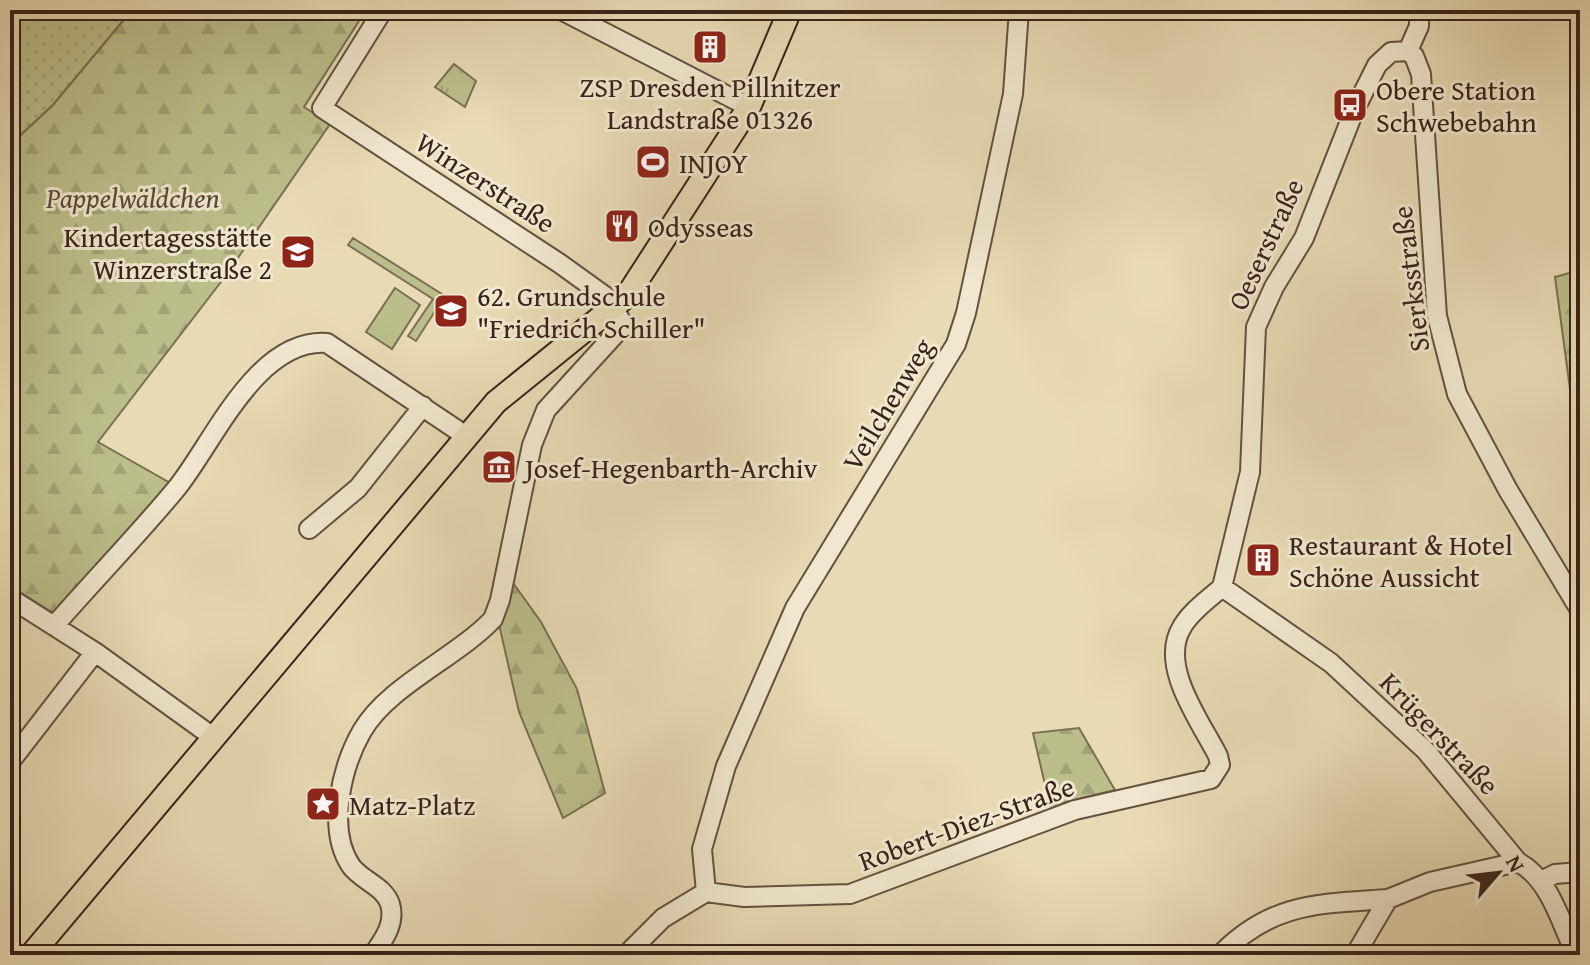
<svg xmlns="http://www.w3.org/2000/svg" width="1590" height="965" font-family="'Gentium Book Plus',serif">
  <defs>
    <pattern id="grass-dots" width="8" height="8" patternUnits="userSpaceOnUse" patternTransform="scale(2)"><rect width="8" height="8" fill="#bbbe8a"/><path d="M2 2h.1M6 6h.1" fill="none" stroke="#a1a376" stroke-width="1.8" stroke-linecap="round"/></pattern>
    <pattern id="forest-firs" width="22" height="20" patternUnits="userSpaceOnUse" patternTransform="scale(2)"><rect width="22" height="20" fill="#bbbe8a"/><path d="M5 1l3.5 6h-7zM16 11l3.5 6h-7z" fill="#a1a376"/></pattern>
    <pattern id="park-tufts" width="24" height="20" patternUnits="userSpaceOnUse" patternTransform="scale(2)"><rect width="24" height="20" fill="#bbbe8a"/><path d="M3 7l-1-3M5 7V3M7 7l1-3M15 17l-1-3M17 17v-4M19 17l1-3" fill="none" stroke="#a1a376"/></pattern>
  </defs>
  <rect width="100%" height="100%" fill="#e8dab4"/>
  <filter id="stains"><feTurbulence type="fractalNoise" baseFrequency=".0025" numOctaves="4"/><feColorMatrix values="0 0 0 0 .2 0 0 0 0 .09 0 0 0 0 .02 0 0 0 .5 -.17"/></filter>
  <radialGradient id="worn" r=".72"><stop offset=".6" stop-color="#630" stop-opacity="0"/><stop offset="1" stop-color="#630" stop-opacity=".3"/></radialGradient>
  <path fill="url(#grass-dots)" stroke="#797052" stroke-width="2" d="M13,10H132L53,105L10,145Z"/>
  <path fill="url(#forest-firs)" stroke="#797052" stroke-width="2" d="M132,10H366L304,107L330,124L224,278L98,442L172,484L53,613L10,586V145L53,105Z
    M1580,270V402L1572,404L1555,277Z
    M511,580L541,622L577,689L605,793L563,818L519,712L498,620Z
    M1079,728L1115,790L1050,806L1033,733Z"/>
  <path fill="url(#park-tufts)" stroke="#797052" stroke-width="2" d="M454,64L476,81L465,107L435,87Z"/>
  <path fill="#bbbe8a" stroke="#797052" stroke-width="2" d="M353,238L445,296L440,303L436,302L439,305L416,341L408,336L433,299L348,245Z
    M395,288L420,305L392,349L366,332Z"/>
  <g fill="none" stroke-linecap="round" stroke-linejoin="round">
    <defs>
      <path id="minor" d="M561,10L749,107
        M1408,51L1414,56L1421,74L1437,316L1457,394L1508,490L1580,610
        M1408,51L1419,26V10
        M309,529L358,488L423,406
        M1222,587L1250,472L1256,327L1274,287L1304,238L1354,111L1377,65L1391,52L1408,51
        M1222,587L1331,663L1426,751L1518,862C1550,879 1561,923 1576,955
        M10,598L95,652L213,737
        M54,626C94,580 137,536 176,489C213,444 256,338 327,343L466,436
        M10,762L95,652
        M1541,881L1555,874L1580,872
        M706,892L702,849L726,766L795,608L956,344L966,313L1013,94L1019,10
        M706,892L744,897L850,894L1075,810L1211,779L1220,765L1218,756C1201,722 1158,666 1182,627C1191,611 1209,599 1222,587
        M373,955C383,940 396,924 390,904C384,886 362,881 351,866C326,829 342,766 362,731C388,686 456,658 493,619L500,600L532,445L546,410L619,330L621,321L609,299L559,263L322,108L383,10
        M626,955L663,918L706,892
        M1220,955C1272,902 1319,904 1388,899
        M1355,955L1388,899L1430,882L1518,862"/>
      <path id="major" d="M31,955L496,402L627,296L749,107L790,10"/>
    </defs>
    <use href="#minor" stroke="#635141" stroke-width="22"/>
    <use href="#major" stroke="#37231b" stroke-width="26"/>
    <use href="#minor" stroke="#f0e7ce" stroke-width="18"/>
    <use href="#major" stroke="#e8dab4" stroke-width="22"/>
  </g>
  <defs>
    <symbol id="building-square" viewBox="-11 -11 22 22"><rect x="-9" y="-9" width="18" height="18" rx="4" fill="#8f2418" stroke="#f0e7ce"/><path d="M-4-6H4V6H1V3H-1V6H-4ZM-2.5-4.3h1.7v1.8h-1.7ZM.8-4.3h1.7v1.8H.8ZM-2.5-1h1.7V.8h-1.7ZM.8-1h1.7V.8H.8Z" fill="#fff"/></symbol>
    <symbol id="bus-square" viewBox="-11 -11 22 22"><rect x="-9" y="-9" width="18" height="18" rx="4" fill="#8f2418" stroke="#f0e7ce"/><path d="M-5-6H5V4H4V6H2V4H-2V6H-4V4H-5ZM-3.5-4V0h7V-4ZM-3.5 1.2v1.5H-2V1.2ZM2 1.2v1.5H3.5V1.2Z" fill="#fff"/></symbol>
    <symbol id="stadium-square" viewBox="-11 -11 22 22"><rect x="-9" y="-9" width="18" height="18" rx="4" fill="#8f2418" stroke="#f0e7ce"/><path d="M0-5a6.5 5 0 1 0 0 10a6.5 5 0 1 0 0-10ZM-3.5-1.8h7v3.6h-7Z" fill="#fff"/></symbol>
    <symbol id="restaurant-square" viewBox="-11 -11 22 22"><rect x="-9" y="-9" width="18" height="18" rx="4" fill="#8f2418" stroke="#f0e7ce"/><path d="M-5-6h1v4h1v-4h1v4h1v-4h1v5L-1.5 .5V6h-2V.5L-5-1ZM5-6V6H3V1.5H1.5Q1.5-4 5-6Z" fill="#fff"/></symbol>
    <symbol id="school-square" viewBox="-11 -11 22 22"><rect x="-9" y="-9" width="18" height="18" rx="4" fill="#8f2418" stroke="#f0e7ce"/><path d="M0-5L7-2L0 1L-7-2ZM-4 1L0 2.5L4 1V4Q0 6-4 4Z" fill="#fff"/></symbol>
    <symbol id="museum-square" viewBox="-11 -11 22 22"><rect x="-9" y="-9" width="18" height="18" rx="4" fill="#8f2418" stroke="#f0e7ce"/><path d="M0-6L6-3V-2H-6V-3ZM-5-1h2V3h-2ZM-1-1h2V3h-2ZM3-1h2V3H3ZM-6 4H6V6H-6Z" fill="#fff"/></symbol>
    <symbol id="sight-square" viewBox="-11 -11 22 22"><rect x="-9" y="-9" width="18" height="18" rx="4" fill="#8f2418" stroke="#f0e7ce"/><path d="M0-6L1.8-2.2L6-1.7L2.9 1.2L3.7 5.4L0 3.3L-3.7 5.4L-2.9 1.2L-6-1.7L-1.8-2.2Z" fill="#fff"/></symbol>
  </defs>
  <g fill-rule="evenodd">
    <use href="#building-square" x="690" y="27" width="40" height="40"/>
    <use href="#bus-square" x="1330" y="85" width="40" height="40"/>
    <use href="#stadium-square" x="633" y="142" width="40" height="40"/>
    <use href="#restaurant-square" x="602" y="206" width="40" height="40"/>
    <use href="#school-square" x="278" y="232" width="40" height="40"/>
    <use href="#school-square" x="431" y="291" width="40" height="40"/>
    <use href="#museum-square" x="479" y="447" width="40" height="40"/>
    <use href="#building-square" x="1243" y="540" width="40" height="40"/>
    <use href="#sight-square" x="303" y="784" width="40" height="40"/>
  </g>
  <g text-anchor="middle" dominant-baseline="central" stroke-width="6" stroke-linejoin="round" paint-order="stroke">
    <g font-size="28" fill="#37231b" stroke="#f0e7ce" text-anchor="start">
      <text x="710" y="86" text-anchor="middle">ZSP Dresden Pillnitzer<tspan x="710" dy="32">Landstraße 01326</tspan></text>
      <text x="1376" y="89">Obere Station<tspan x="1376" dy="32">Schwebebahn</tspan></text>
      <text x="679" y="162">INJOY</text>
      <text x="648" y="226">Odysseas</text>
      <text x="272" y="236" text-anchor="end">Kindertagesstätte<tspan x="272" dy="32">Winzerstraße 2</tspan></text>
      <text x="477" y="295">62. Grundschule<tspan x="477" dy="32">"Friedrich Schiller"</tspan></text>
      <text x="525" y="467">Josef-Hegenbarth-Archiv</text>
      <text x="1289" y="544">Restaurant &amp; Hotel<tspan x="1289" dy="32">Schöne Aussicht</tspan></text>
      <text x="349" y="804">Matz-Platz</text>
    </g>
    <g font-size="28" fill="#37231b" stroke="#f0e7ce">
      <text transform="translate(486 182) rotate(33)">Winzerstraße</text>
      <text transform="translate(1265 244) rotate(-65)">Oeserstraße</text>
      <text transform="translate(1410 279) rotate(-97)">Sierksstraße</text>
      <text transform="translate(887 404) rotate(-59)">Veilchenweg</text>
      <text transform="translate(1440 733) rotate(46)">Krügerstraße</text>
      <text transform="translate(966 823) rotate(-20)">Robert-Diez-Straße</text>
    </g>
    <g font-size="28" font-style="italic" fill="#584a37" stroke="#f0e7ce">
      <text x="133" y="197">Pappelwäldchen</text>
    </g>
  </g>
  <rect width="1590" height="965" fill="none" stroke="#e8dab4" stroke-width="40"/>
  <rect x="12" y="12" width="1566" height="941" fill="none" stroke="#37231b" stroke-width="4"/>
  <rect x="20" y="20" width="1550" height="925" fill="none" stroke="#37231b" stroke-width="2"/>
  <g transform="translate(1498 873) rotate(62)" stroke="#f0e7ce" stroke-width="6" paint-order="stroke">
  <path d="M0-6L14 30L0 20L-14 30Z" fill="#37231b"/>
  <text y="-12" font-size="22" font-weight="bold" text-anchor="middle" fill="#37231b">N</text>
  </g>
  <rect width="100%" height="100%" filter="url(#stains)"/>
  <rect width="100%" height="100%" fill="url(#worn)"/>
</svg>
